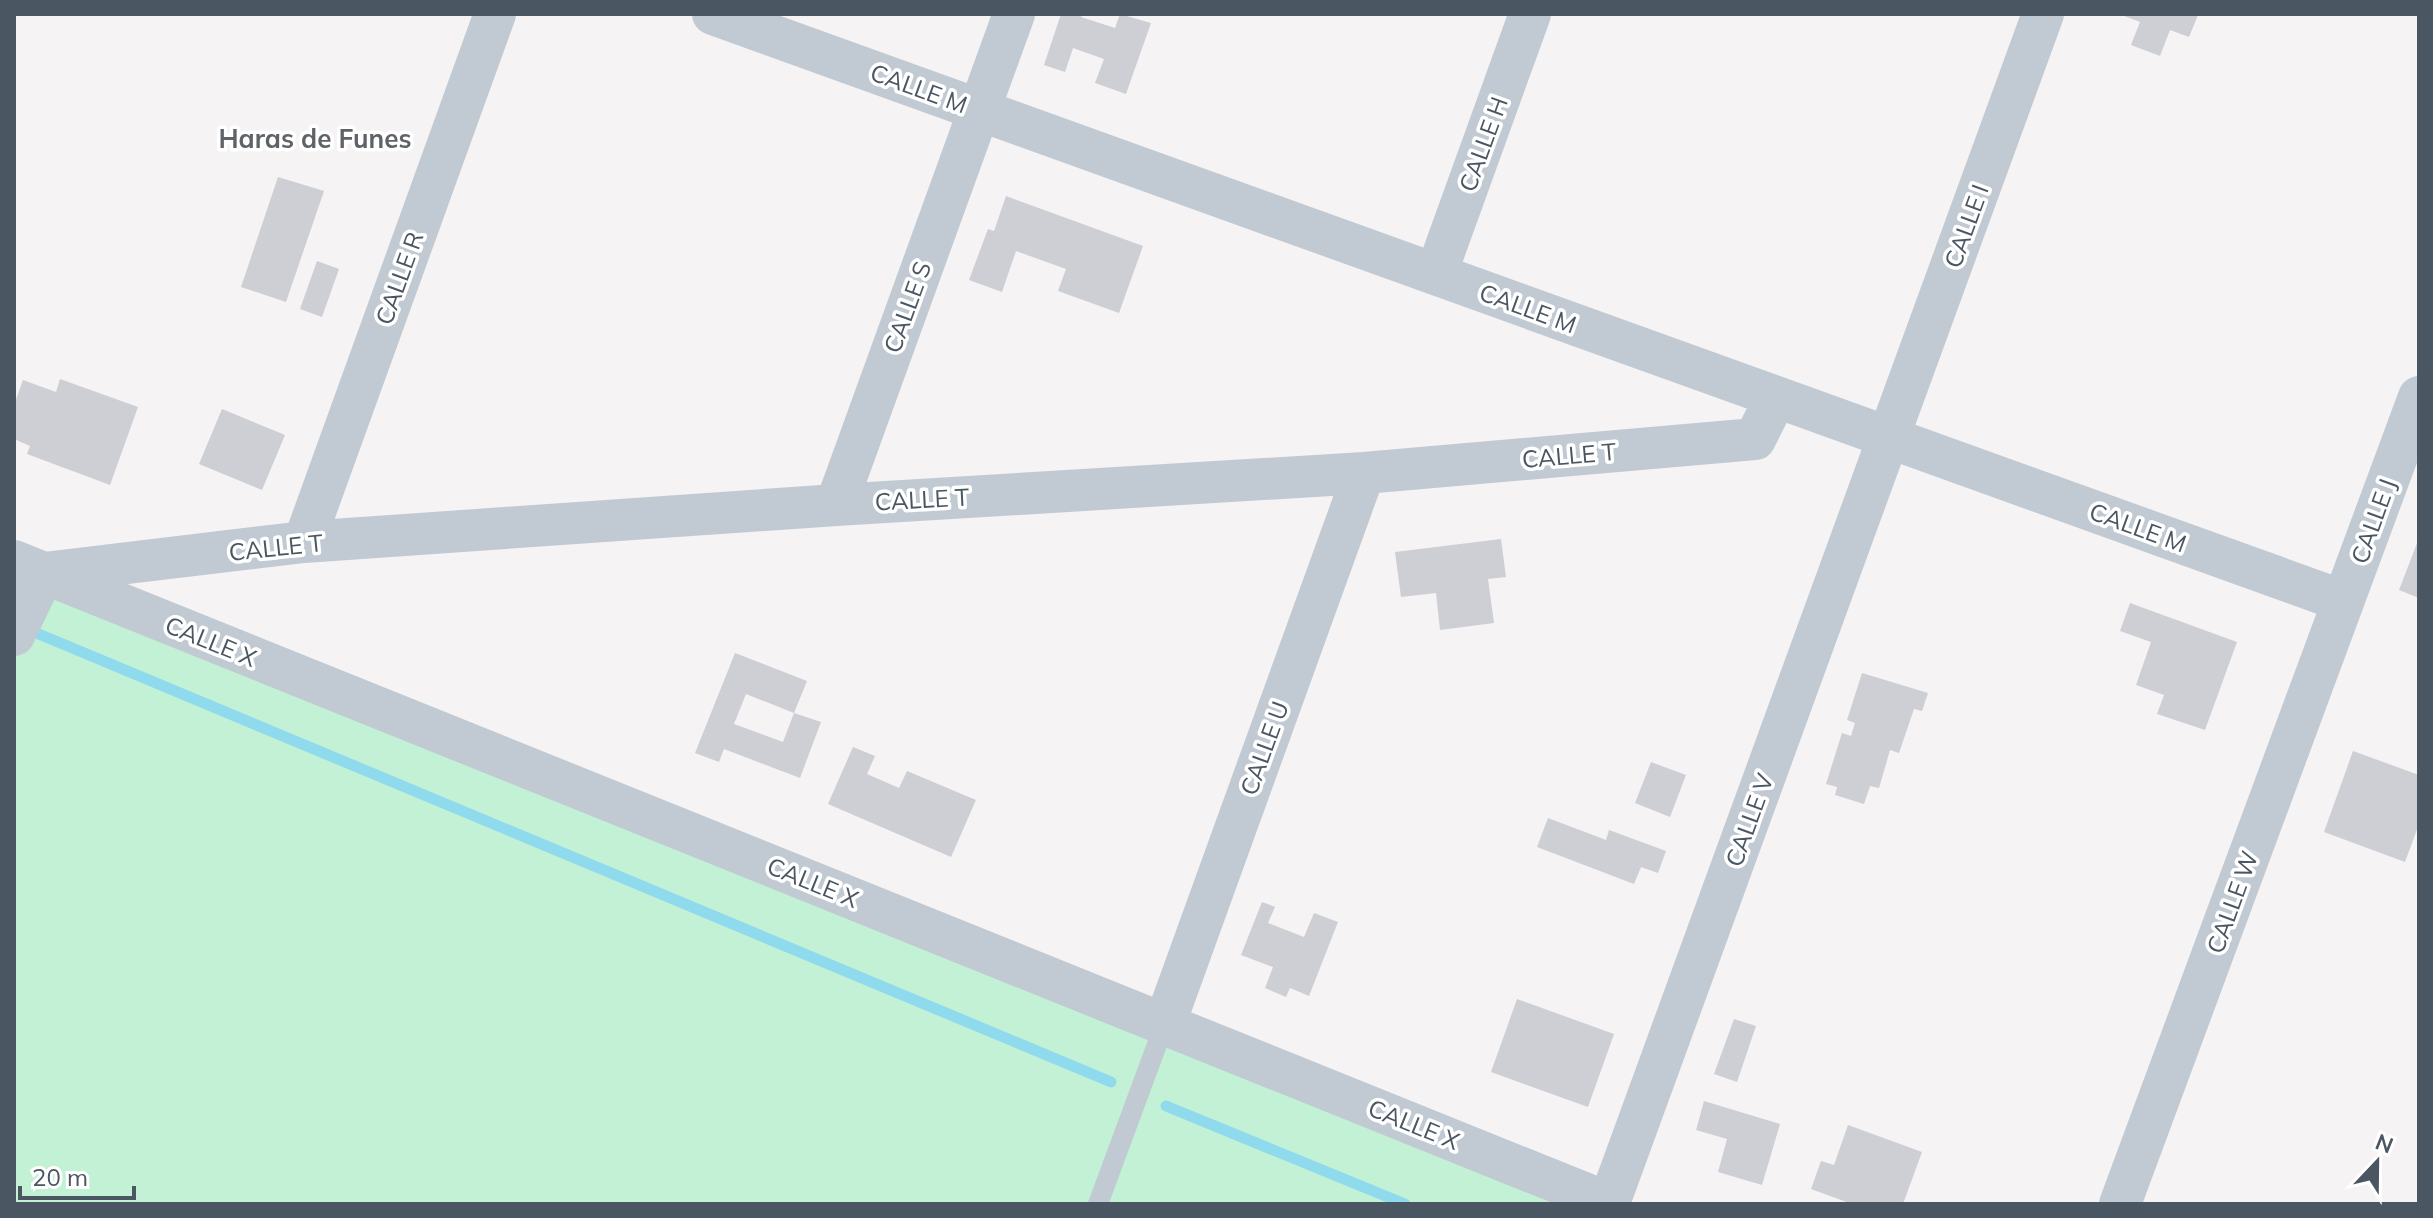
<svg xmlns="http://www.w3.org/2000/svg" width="2433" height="1218" font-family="Mulish,sans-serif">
  <rect width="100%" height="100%" fill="#f5f3f3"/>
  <path fill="#c3f1d5" d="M14,561L1611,1204H14Z"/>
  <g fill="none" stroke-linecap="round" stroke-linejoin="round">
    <path stroke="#90daee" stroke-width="11" d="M34,632L1111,1082
      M1166,1106L1405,1204"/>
  </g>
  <path fill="#cdcfd5" d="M1061,14H1082L1081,17L1115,28L1120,14L1151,23L1126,94L1095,83L1104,59L1073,48L1065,72L1044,65Z
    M2119,14H2195L2198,15L2189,37L2170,30L2160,56L2131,45L2140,22Z
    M278,177L324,191L286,302L241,287Z
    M1006,196L1143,246L1119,313L1058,291L1066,269L1016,251L1002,292L969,280L988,229L994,231Z
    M317,261L339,269L322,317L300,309Z
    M60,379L138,407L110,485L27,454L30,446L14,439V405L23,380L56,392Z
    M222,409L285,435L262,490L199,464Z
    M2419,538V598L2399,590Z
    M1501,539L1506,577L1488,579L1494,623L1440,630L1436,593L1401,597L1395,552Z
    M2130,603L2237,642L2205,730L2157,714L2164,695L2136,685L2151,642L2120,631Z
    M735,653L807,681L794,713L746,694L734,724L783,742L794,713L821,722L800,778L724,749L719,762L695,753Z
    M1862,673L1928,693L1922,711L1914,709L1899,753L1890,750L1879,788L1870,786L1864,804L1835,795L1837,787L1826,784L1842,733L1851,736L1855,723L1847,720Z
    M853,747L875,756L867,774L899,788L907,771L976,800L951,857L828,804Z
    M2353,751L2419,775V824L2405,862L2324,832Z
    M1651,762L1686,775L1670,817L1635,803Z
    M1548,818L1606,840L1609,830L1666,851L1658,873L1641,867L1634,884L1537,847Z
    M1262,902L1275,907L1268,923L1304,937L1314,913L1338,922L1309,996L1290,988L1286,997L1265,988L1273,967L1241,955Z
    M1517,999L1614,1034L1588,1107L1491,1072Z
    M1734,1019L1756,1026L1737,1082L1714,1074Z
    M1704,1101L1780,1124L1762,1185L1718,1172L1727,1139L1696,1130Z
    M1848,1125L1922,1152L1903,1204H1852L1811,1189L1821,1161L1834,1165Z"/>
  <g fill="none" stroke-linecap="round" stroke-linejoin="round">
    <path stroke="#c1cad2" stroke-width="20" d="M1098,1204L1165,1023"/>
    <path stroke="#c1cad2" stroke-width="42" d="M713,14L2343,601
      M1436,274L1530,14
      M836,505L1014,14
      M304,542L495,14
      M14,561L1611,1204
      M14,635L44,573L304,542L836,505L1364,473L1755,439L1776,397
      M1165,1023L1364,473
      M1609,1203L2043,14
      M2120,1204L2419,397"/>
  </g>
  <g text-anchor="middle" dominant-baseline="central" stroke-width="7" stroke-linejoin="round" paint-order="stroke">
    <g font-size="24" fill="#4a5661" stroke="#fff">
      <text transform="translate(919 88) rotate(20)">CALLE M</text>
      <text transform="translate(1483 144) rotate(-70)">CALLE H</text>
      <text transform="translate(1966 226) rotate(-70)">CALLE I</text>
      <text transform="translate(399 278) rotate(-70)">CALLE R</text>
      <text transform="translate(907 307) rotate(-70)">CALLE S</text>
      <text transform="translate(1528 308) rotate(20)">CALLE M</text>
      <text transform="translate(1569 455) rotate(-5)">CALLE T</text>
      <text transform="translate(922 499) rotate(-3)">CALLE T</text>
      <text transform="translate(2373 521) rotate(-70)">CALLE J</text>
      <text transform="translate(2138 527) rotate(20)">CALLE M</text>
      <text transform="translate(276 547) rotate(-6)">CALLE T</text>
      <text transform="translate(211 641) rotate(22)">CALLE X</text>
      <text transform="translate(1264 748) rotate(-70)">CALLE U</text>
      <text transform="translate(1749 820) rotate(-70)">CALLE V</text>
      <text transform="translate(813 882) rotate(22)">CALLE X</text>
      <text transform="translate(2232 902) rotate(-70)">CALLE W</text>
      <text transform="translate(1414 1124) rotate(22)">CALLE X</text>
    </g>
    <g font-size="26" font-weight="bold" fill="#5f6368" stroke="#fff">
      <text x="315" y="138">Haras de Funes</text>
    </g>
  </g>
  <rect width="2433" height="1218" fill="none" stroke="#4a5661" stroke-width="32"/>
  <g transform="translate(2377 1162) rotate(22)" stroke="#ffffff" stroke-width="6" paint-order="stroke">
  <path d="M0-6L14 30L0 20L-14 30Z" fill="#4a5661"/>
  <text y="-12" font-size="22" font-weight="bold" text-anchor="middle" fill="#4a5661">N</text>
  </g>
  <path d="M20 1186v12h114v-12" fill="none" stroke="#4a5661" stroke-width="4"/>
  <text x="32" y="1186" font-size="24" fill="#4a5661" stroke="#ffffff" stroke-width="6" paint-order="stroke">20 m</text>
</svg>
